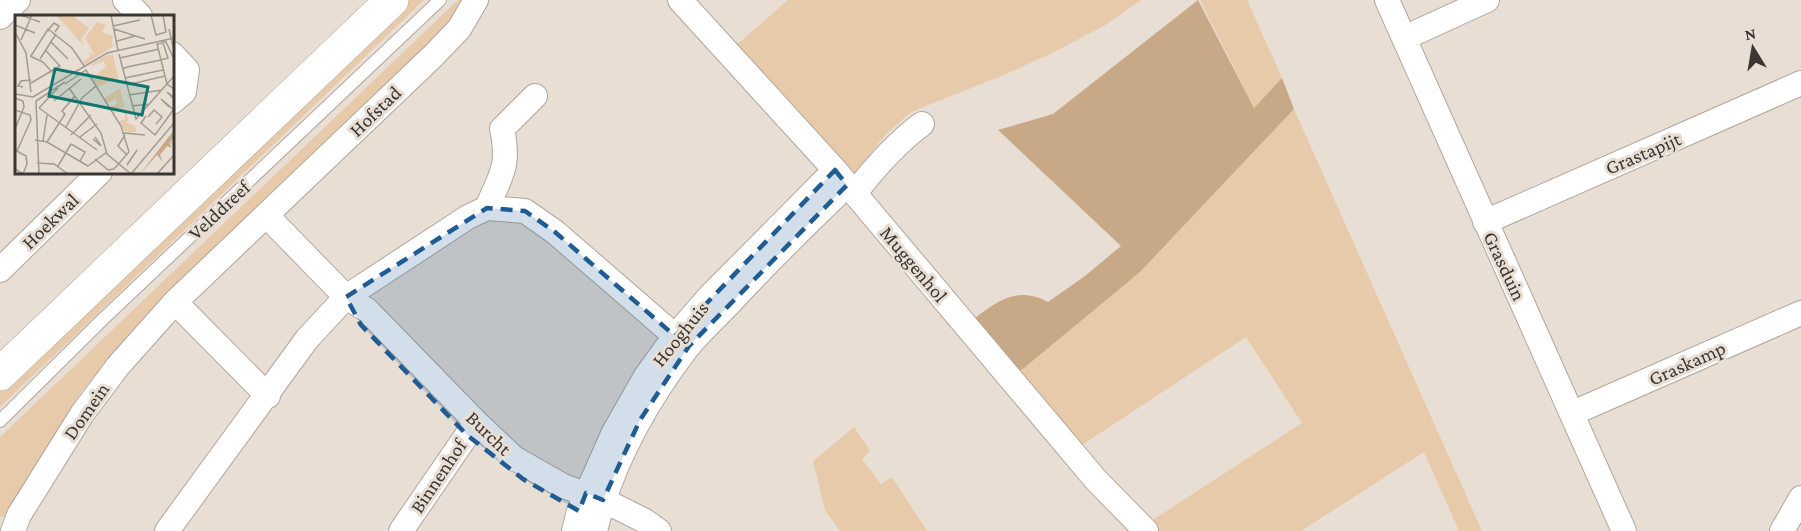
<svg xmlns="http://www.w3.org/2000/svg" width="1801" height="531" font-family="'Crimson Pro',serif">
  <rect width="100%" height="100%" fill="#e8ded4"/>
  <path fill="#e7caaa" d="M400,0H424L0,407V381Z
    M458,0H466L452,25L118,350L81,392L24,482L9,516L0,517V437Z
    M788,0H1141L1104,26L1050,54L1004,75L911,112L886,134L852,177L734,47Z
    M1200,0H1247L1282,78L1254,108Z
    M1294,109L1482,531H1459L1424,452L1301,531H1156L1148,523L1302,423L1246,337L1079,447L1018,373L1140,272Z
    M854,427L870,451L862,459L881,484L892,477L927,531H840L825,510L813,461Z"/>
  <path fill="#c7a987" d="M1198,0L1254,108L1282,78L1294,109L1140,272L1018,373L972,320C997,302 1016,285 1048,302L1085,276L1121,246L998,130L1053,114Z"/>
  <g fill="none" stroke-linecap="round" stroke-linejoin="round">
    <defs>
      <path id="lane" d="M0,421L102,320L440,0"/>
      <path id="street" d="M125,0L140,16
        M680,0L835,170L1096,480L1146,531
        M1387,0L1624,531
        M0,17L18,0
        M1404,38L1487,0
        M172,54L187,70L184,92L172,102
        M855,193C875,167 895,144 922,124
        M487,208C501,174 510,167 502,129L535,96
        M266,215L346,297L367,310L478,424L514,458L563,486L603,500L645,521L659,531
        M1485,222L1801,83
        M0,270L100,172
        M175,302L268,396
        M1573,413L1801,313
        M13,531L19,515L82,414L118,366L175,302L433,56L459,29L476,0
        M167,531L307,339L346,297L468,217L487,208L525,211L555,232L675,336L689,346
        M401,531L467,435L478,424
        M574,531L579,511L613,434L646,376L675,336L710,296L835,170
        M595,531C611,465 646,402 687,348C699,333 714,319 728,305C766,263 807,224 847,185
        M1782,531L1801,498"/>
      <path id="secondary" d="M0,374L392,0"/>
    </defs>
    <use href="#lane" stroke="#afa69c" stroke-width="14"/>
    <use href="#street" stroke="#afa69c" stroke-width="26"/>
    <use href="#secondary" stroke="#afa69c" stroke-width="34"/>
    <use href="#lane" stroke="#fff" stroke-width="12"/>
    <use href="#street" stroke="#fff" stroke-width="24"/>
    <use href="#secondary" stroke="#fff" stroke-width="33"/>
  </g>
  <path fill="#1f5c93" fill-opacity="0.2" stroke="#1f5c93" stroke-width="4.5" stroke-dasharray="12 8" stroke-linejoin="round" d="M835,170L847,185L689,346L640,420L603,500L586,493L579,511L523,479L467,435L361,325L346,297L487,208L525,211L555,232L675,336Z"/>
  <g text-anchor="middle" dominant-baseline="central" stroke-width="6" stroke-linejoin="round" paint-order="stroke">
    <g font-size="20" fill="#3a3632" stroke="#e8ded4">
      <text transform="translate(375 111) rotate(-44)">Hofstad</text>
      <text transform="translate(1643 153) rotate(-23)">Grastapijt</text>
      <text transform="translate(219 210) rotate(-43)">Velddreef</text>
      <text transform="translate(50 221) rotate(-44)">Hoekwal</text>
      <text transform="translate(914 264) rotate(50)">Muggenhol</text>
      <text transform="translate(1505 266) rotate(65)">Grasduin</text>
      <text transform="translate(680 334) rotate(-51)">Hooghuis</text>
      <text transform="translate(1687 363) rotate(-24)">Graskamp</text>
      <text transform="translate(86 411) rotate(-55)">Domein</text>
      <text transform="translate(489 433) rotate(44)">Burcht</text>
      <text transform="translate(438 476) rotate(-56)">Binnenhof</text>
    </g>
  </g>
  <g transform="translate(15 15)">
    <rect width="159" height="159" fill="#e8ded4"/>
    <path d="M41,0H62L60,3L74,13L66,24L69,31ZM82,7L91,10L87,17L98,21L97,30L101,29L71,49L68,47L76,41L74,37L80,40L70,23ZM99,38L94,41L98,40L105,71L103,63L82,72L77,64L91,51L89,46L73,52L90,41ZM105,73L113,105L111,107L120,111L121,117H111L103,107L110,104L109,92L96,97L94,93L102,89L101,84L91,88L88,84Z" fill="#e7caaa"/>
    <path d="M159,115V125L155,126L159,130L154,127L157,133L152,131L145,140L148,147L142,140L125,159Z" fill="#c7a987"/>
    <path fill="none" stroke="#a29b93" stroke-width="1.5" d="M6,0L25,7M96,0L103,35M136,0L141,20L151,17L148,0M0,10L20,18M98,11L125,5M34,14L39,8L44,11L40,17M99,14L130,24M154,14L159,36M0,17L11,38L16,77M6,25L17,0M102,26L120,21M146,26L151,27L159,44M36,27L53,44M104,39L121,104L159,61M15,41L28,47L37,57M16,41L33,14L57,33L70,52M105,43L144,34M25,44L41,19M108,54L112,52L146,45L153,43L148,28L142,29L152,69L159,74M110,63L148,55M16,68L45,51L31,36M50,69L71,55L106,111L114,137M112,70L150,61M8,72L3,71L6,66L16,65M54,73L86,118L92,139L116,159M0,79L18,82L92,38L159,23M114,80L147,75M159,82L152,77L159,84M0,83L8,86L9,92L0,114M39,86L66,64M117,91L135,89M154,92L146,84L159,95M24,93L43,73M24,93L82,135M0,95L15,100L16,105L2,136M131,101L126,108L140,120L159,94M133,102L139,95L147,102L141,109M51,112L67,83L81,71M109,118L130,120M56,120L76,100M110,120L103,131L112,140M65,122L82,109M78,124L86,131L80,122M20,125L32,127L73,151M28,126L32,100M32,127L50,99L47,96L60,81M56,129L70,137L65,146M0,135L11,141L12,149L8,159L0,154M80,144L93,155L99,154L114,137M22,148L39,149L53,159M112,150L122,135M43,151L56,129M73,151L92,137M24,159L21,86L50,67M116,159L159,108M142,159L159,140"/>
    <path fill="#0f766e" fill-opacity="0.15" stroke="#0f766e" stroke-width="3" d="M40,54L133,72L127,100L34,81Z"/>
    <rect width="159" height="159" fill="none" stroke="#3a3632" stroke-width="3"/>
  </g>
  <g transform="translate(1753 48) rotate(349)" stroke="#e8ded4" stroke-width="4.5" paint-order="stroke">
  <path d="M0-4.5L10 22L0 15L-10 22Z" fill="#3a3632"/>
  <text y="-9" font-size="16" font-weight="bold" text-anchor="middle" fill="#3a3632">N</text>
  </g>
</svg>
